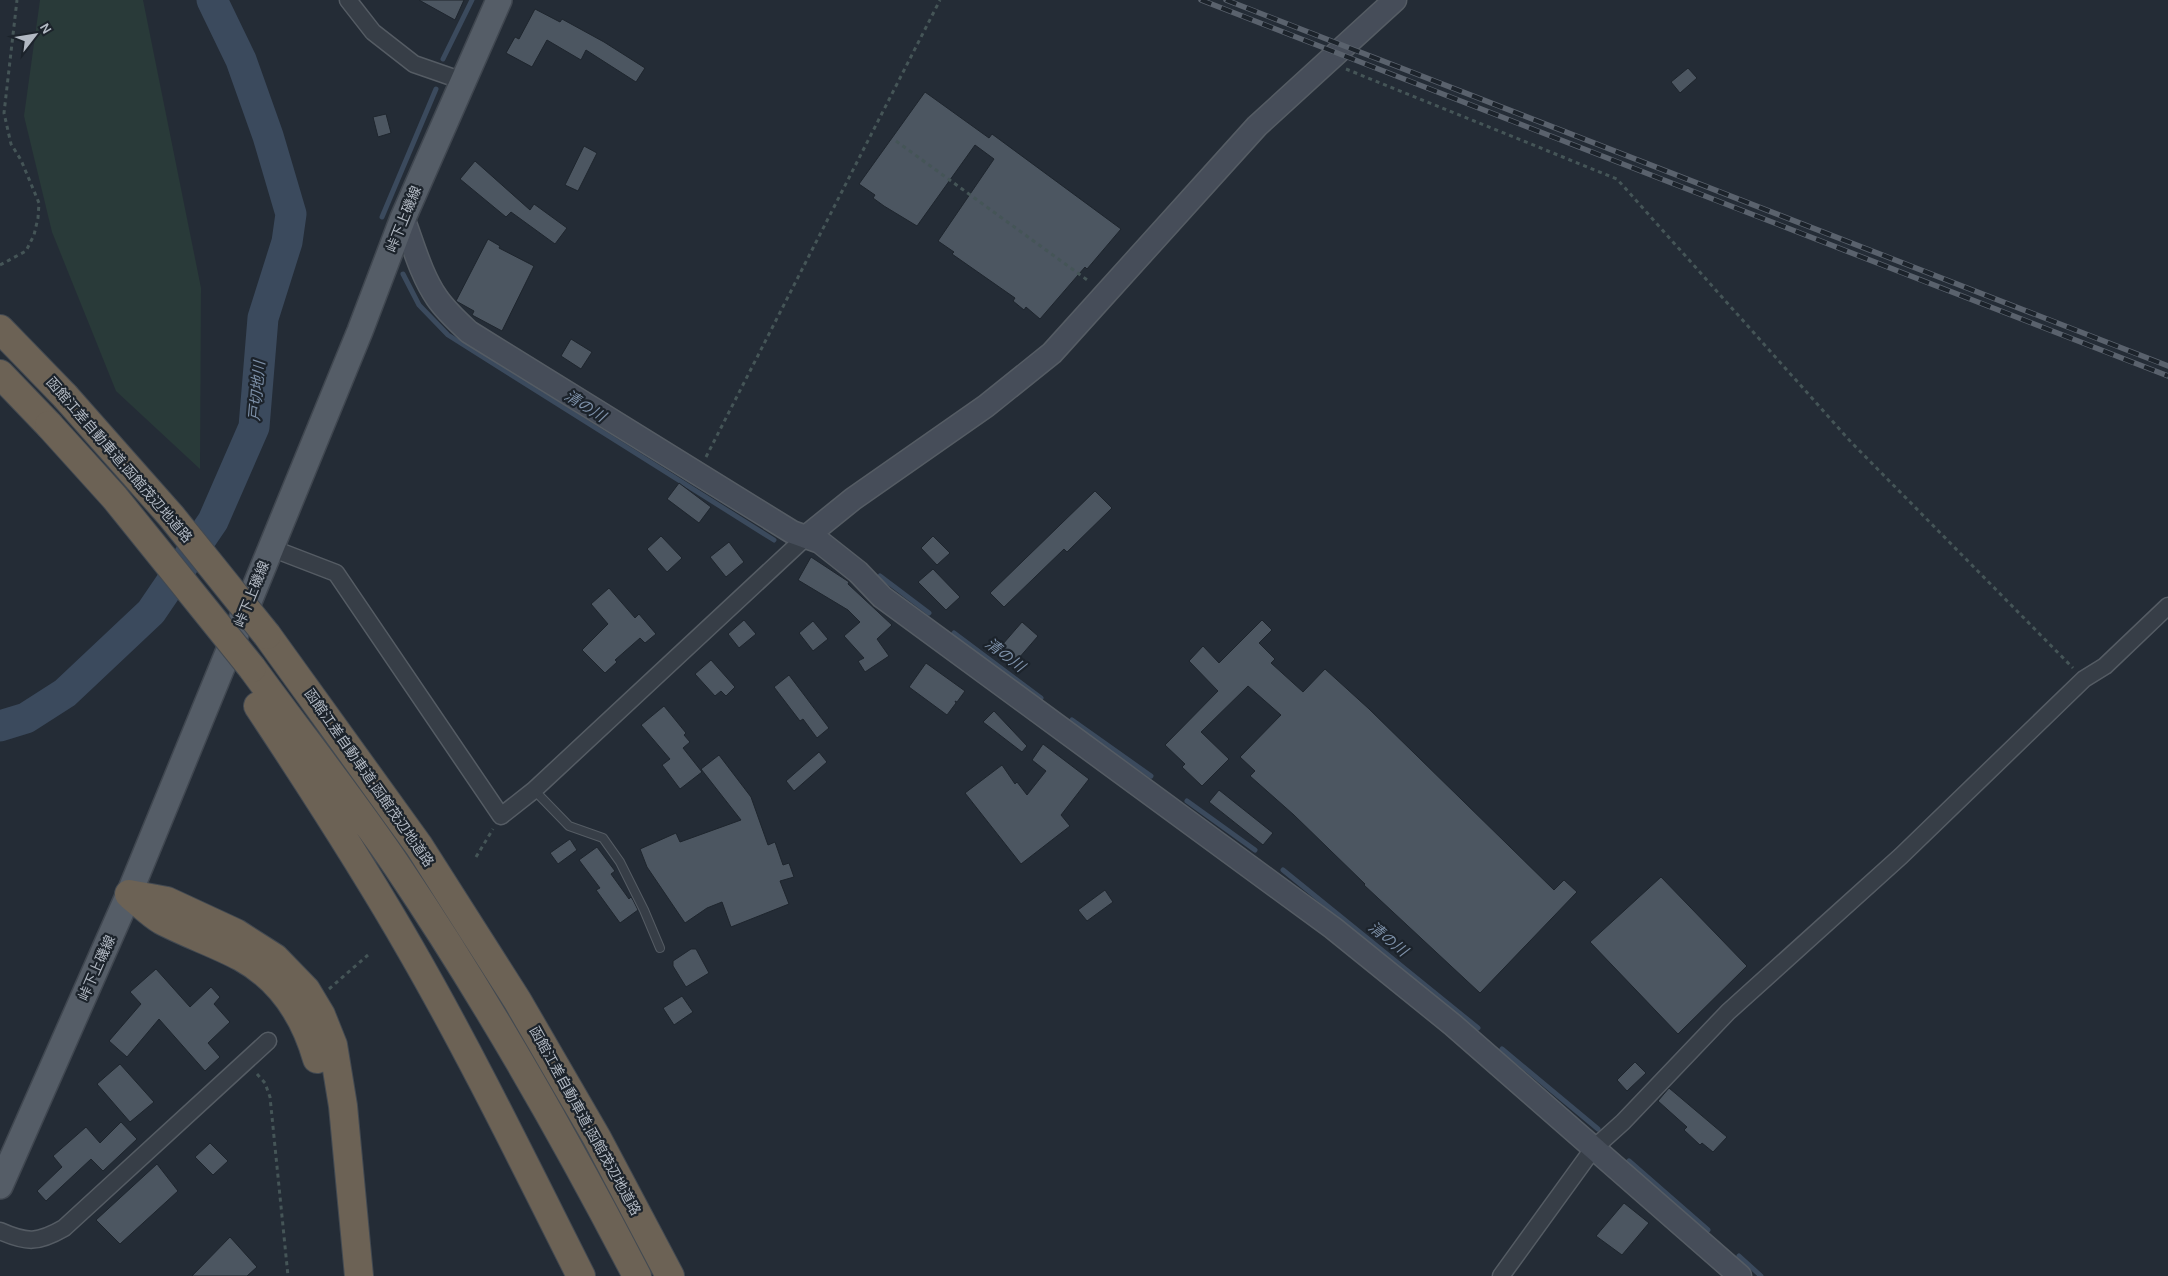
<svg xmlns="http://www.w3.org/2000/svg" width="2168" height="1276" font-family="Karla,'Noto Sans JP',sans-serif">
  <rect width="100%" height="100%" fill="#242c36"/>
  <path fill="#293a39" d="M40,0H143L201,288L200,469L116,391L52,232L24,116Z"/>
  <g fill="none" stroke-linecap="round" stroke-linejoin="round">
    <path stroke="#3b4a5d" stroke-width="5" d="M443,59L472,0
      M382,217L436,89
      M403,274L419,305L448,335L774,540
      M880,576L929,613
      M954,633L1041,698
      M1072,720L1151,776
      M1187,801L1255,850
      M1283,870L1478,1028
      M1502,1049L1598,1129
      M1629,1161L1708,1230
      M1739,1256L1761,1276"/>
    <path stroke="#3b4a5d" stroke-width="31" d="M0,726L26,718L65,693L151,612L213,521L254,427L263,318L287,242L291,214L268,136L241,60L212,0"/>
  </g>
  <path fill="#4c5661" stroke="#1e252d" d="M419,0H464L455,20Z
    M535,9L560,22L562,19L604,42L645,68L636,82L586,50L581,60L547,40L532,67L506,53L515,37L519,39Z
    M1688,68L1697,78L1680,93L1671,82Z
    M925,92L989,138L992,134L1121,229L1087,269L1085,267L1040,319L1026,307L1024,310L1013,301L1015,298L952,254L954,252L938,241L994,159L975,145L917,226L884,206L873,198L875,195L859,184Z
    M386,114L391,133L378,137L373,117Z
    M584,146L597,153L578,191L565,185Z
    M475,161L530,210L534,204L567,228L555,244L511,212L506,217L460,179Z
    M488,239L500,246L499,248L534,266L502,331L472,315L474,311L456,301Z
    M571,339L592,352L581,369L561,356Z
    M679,483L711,507L699,523L667,499Z
    M1095,491L1112,508L1067,552L1064,549L1004,607L990,593Z
    M661,536L682,558L667,572L647,549Z
    M933,536L950,553L937,565L921,548Z
    M729,542L744,562L726,577L710,557Z
    M811,557L849,582L848,584L892,625L877,639L889,656L865,672L858,661L864,658L844,636L860,622L848,610L798,580Z
    M933,569L960,597L946,610L918,582Z
    M609,588L635,618L639,614L656,634L645,643L640,638L615,660L617,662L605,673L582,650L608,624L591,604Z
    M744,620L756,634L739,648L728,634Z
    M1262,620L1272,630L1259,643L1275,659L1271,663L1303,692L1325,669L1369,709L1554,890L1564,880L1577,892L1480,993L1364,885L1365,884L1294,815L1250,776L1255,771L1240,757L1281,715L1248,686L1201,732L1229,759L1202,786L1182,767L1185,764L1165,745L1218,691L1189,661L1203,646L1219,663Z
    M813,621L828,639L813,651L799,633Z
    M1022,622L1038,636L1012,666L996,652Z
    M711,660L735,687L726,696L721,691L715,696L695,674Z
    M926,663L965,691L957,702L955,701L956,703L947,715L909,687Z
    M789,675L829,728L817,738L803,719L800,721L774,687Z
    M664,706L686,733L684,735L690,742L683,748L702,772L680,789L662,765L670,759L641,725Z
    M994,711L1027,746L1022,752L983,722Z
    M1043,744L1089,779L1061,815L1070,826L1021,864L965,793L1002,765L1015,784L1017,782L1027,795L1046,771L1032,760Z
    M819,752L827,762L794,791L786,781Z
    M719,755L751,797L768,845L775,842L783,865L789,863L794,877L780,881L789,904L731,927L722,902L707,908L685,923L647,867L640,849L676,833L680,842L741,820L701,769Z
    M1219,790L1273,833L1263,845L1209,802Z
    M570,839L577,850L558,864L550,853Z
    M597,847L615,871L611,874L629,899L631,897L633,900L638,910L620,923L596,890L600,888L579,860Z
    M1661,877L1747,966L1678,1034L1590,942Z
    M1105,890L1113,902L1087,921L1078,910Z
    M691,949H696L709,973L686,987L673,966V961Z
    M156,969L190,1007L211,987L220,997L214,1004L230,1022L208,1043L220,1057L205,1071L159,1019L127,1057L109,1041L141,1004L130,992Z
    M682,996L693,1012L674,1025L663,1008Z
    M1635,1062L1646,1073L1627,1091L1617,1080Z
    M120,1064L154,1102L130,1122L97,1084Z
    M1669,1088L1727,1137L1713,1152L1702,1143L1700,1145L1684,1130L1687,1127L1658,1101Z
    M121,1122L137,1139L103,1171L91,1159L46,1201L37,1191L62,1167L53,1156L86,1127L100,1143Z
    M210,1143L228,1161L213,1175L195,1157Z
    M157,1164L178,1191L120,1244L96,1220Z
    M1624,1203L1649,1223L1622,1255L1596,1236Z
    M230,1237L257,1267L247,1276H192Z"/>
  <g fill="none" stroke-linecap="round" stroke-linejoin="round">
    <defs>
      <path id="lane" d="M534,790L569,826L603,838L620,862L644,910L660,948"/>
      <path id="street" d="M348,0L373,32L414,64L463,81
        M271,548L336,573L501,816L534,790L806,537
        M0,1231C27,1243 38,1243 64,1228L268,1041
        M1501,1276L1593,1149L1623,1122L1728,1012L1901,856L2084,679L2105,666L2168,606"/>
      <path id="secondary" d="M403,218C413,244 421,275 437,298C446,311 457,321 469,332L792,532L820,542L858,572L882,597L1333,928L1453,1025L1740,1276
        M806,537L853,499L986,406L1052,353L1257,126L1395,0"/>
      <path id="primary" d="M0,1186L129,894L360,331L403,218L499,0"/>
      <path id="highway" d="M0,329L65,396
        M0,374L49,425
        M267,635L419,846L517,1000L597,1138L670,1276
        M252,668C300,734 351,798 397,866C486,998 564,1135 637,1276
        M258,706C311,786 363,866 411,950C472,1056 526,1167 581,1276
        M129,894L167,901L236,933L275,958L306,990L321,1015L333,1045L343,1106L359,1276
        M131,896C141,904 151,914 161,920C187,934 215,943 241,957C281,979 305,1017 317,1059"/>
    </defs>
    <use href="#lane" stroke="#555c64" stroke-width="10"/>
    <use href="#street" stroke="#555c64" stroke-width="19"/>
    <use href="#secondary" stroke="#555c64" stroke-width="25"/>
    <use href="#primary" stroke="#404750" stroke-width="28"/>
    <use href="#highway" stroke="#424951" stroke-width="30"/>
    <path stroke="#455557" stroke-width="3" stroke-dasharray="4 4" stroke-linecap="butt" d="M1346,69L1617,179L1851,442L2073,668
      M896,141L1090,282
      M0,265L26,251L34,235L38,218L39,203L21,160L11,144L4,113L17,0
      M706,457L940,0
      M476,857L493,829
      M329,989L368,955
      M257,1074L265,1083L270,1097L288,1276"/>
    <use href="#lane" stroke="#373e47" stroke-width="8"/>
    <use href="#street" stroke="#373e47" stroke-width="16"/>
    <use href="#secondary" stroke="#464d59" stroke-width="22"/>
    <use href="#primary" stroke="#555d67" stroke-width="25"/>
    <use href="#highway" stroke="#6c6255" stroke-width="28"/>
    <defs>
      <path id="rail" d="M1201,0L2168,376
        M1226,0L2168,366"/>
    </defs>
    <use href="#rail" stroke="#5a626d" stroke-width="5.5"/>
    <use href="#rail" stroke="#1c232b" stroke-width="4" stroke-dasharray="11" stroke-linecap="butt"/>
    <defs>
      <path id="highway-bridge" d="M65,396L172,517L267,635
        M49,425L115,498L252,668"/>
    </defs>
    <use href="#highway-bridge" stroke="#424951" stroke-width="30" stroke-linecap="butt"/>
    <use href="#highway-bridge" stroke="#6c6255" stroke-width="28"/>
  </g>
  <g text-anchor="middle" dominant-baseline="central" stroke-width="4.5" stroke-linejoin="round" paint-order="stroke">
    <g font-size="14" fill="#b2b9c3" stroke="#1c232b">
      <text transform="translate(404 219) rotate(-68)">峠下上磯線</text>
      <text transform="translate(119 460) rotate(49)">函館江差自動車道;函館茂辺地道路</text>
      <text transform="translate(252 594) rotate(-68)">峠下上磯線</text>
      <text transform="translate(369 778) rotate(55)">函館江差自動車道;函館茂辺地道路</text>
      <text transform="translate(97 968) rotate(-66)">峠下上磯線</text>
      <text transform="translate(585 1121) rotate(61)">函館江差自動車道;函館茂辺地道路</text>
    </g>
    <g font-size="15" font-style="italic" fill="#7d90a8" stroke="#1c232b">
      <text transform="translate(257 391) rotate(-85)">戸切地川</text>
      <text transform="translate(585 406) rotate(32)">清の川</text>
      <text transform="translate(1005 655) rotate(37)">清の川</text>
      <text transform="translate(1388 939) rotate(39)">清の川</text>
    </g>
  </g>
  <g transform="translate(35 35) rotate(59)" stroke="#1c232b" stroke-width="4" paint-order="stroke">
  <path d="M0-4L9 19L0 12L-9 19Z" fill="#b2b9c3"/>
  <text y="-8" font-size="14" font-weight="bold" text-anchor="middle" fill="#b2b9c3">N</text>
  </g>
</svg>
